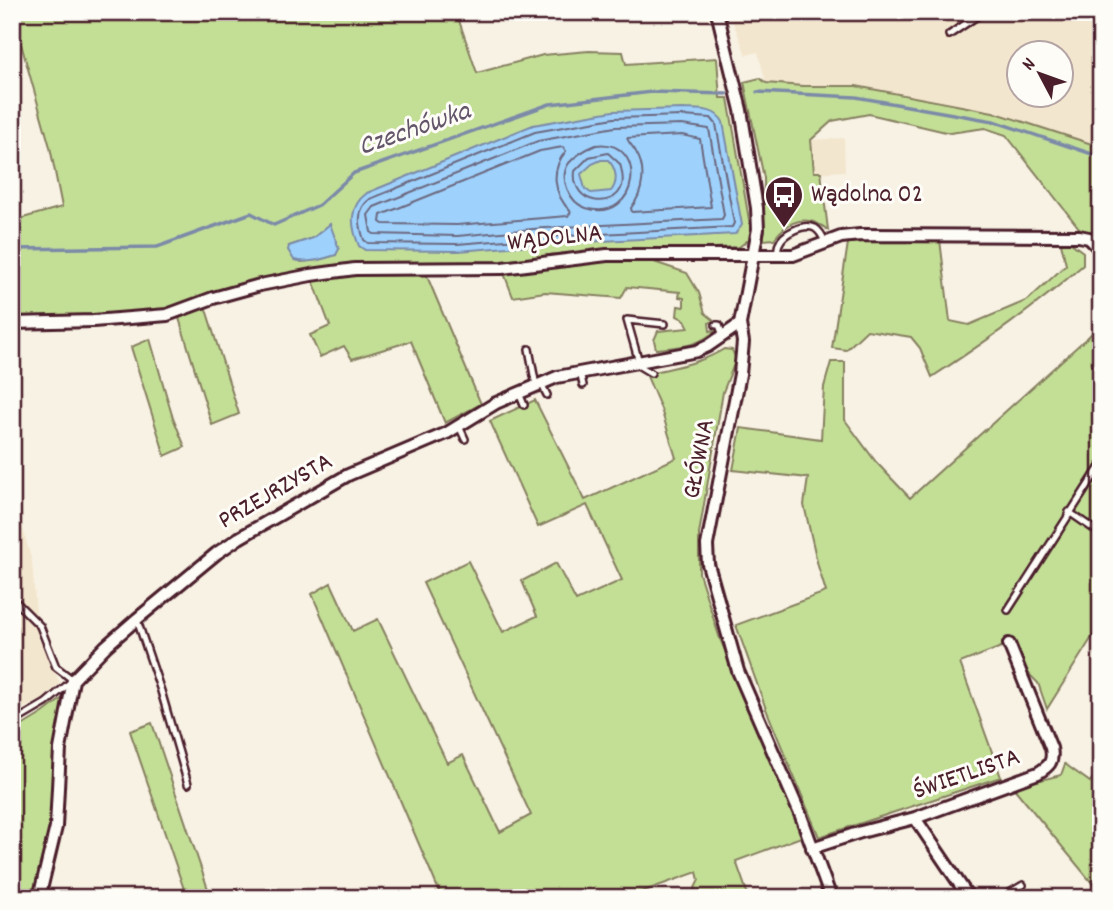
<svg xmlns="http://www.w3.org/2000/svg" width="1113" height="910" font-family="Dekko,sans-serif">
  <rect width="100%" height="100%" fill="#f8f2e4"/>
  <filter id="ink" filterUnits="userSpaceOnUse"><feTurbulence type="fractalNoise" baseFrequency=".0143" numOctaves="2"/><feDisplacementMap in="SourceGraphic" scale="14" xChannelSelector="R" yChannelSelector="G"/><feConvolveMatrix kernelMatrix="1 2 1 2 8 2 1 2 1" color-interpolation-filters="sRGB"/></filter>
  <g filter="url(#ink)">
    <path fill="#f3e6ce" fill-rule="evenodd" d="M729,12H1101V147L993,112L766,83L758,52L746,55ZM1018,52H1060V94H1018Z
      M844,138L845,171L814,173L811,140Z
      M12,503L23,528L32,562L38,637L60,683L43,699L12,714Z"/>
    <path fill="#c3df96" stroke="#867f60" stroke-width="2" fill-rule="evenodd" d="M12,12H456L477,73L543,55L589,51L623,52L626,64L717,58L720,98H728L752,237L739,247L557,254L494,263L347,264L278,276L210,293L161,312L12,321V221L62,207L50,147ZM330,225L336,255L318,260L301,262L289,246L313,238Z
      M760,78L766,83L803,86H856L993,112L1101,147V240L1079,228L1006,135L985,128L950,133L869,114L832,121L811,140L814,172H821L828,230C808,214 789,219 774,239L764,240V178L744,82Z
      M888,240H940L950,321L969,325L1028,300L1066,265L1061,243H1071L1083,252V265C1036,307 985,342 932,377L920,348L911,337L867,330L846,350L832,348L848,243Z
      M633,255L687,273L699,293L705,313L715,321L709,323L710,331L717,329C700,347 678,347 656,349L654,340L658,331L689,328L685,320L677,316L678,306L684,307V298L679,297L680,292L627,287L621,298L545,292L513,297L502,268Z
      M424,269L481,404L445,423L411,341L352,359L344,346L320,357L310,335L330,326L311,275Z
      M205,306L239,414L212,425L179,318Z
      M1101,325V623L1047,709L1038,683L1027,672L1009,644L960,663L1001,777L819,837L766,709L736,625L826,592L818,566L804,505L808,478L733,470L741,428L821,439L824,387L831,362H845V420L876,462L910,498Z
      M150,339L172,415L185,447L165,456L131,347Z
      M724,349L732,350L736,359L723,392L699,534V573L720,639L804,836L736,861L749,898H690L699,880L697,872L624,898H442L312,594L331,583L353,631L378,619L447,763L463,755L500,832L531,815L423,583L468,561L503,632L537,616L522,581L556,563L576,601L622,580L587,505L538,527L490,421L535,400L585,500L676,458L661,409L646,374C673,367 700,364 724,349Z
      M64,697L55,753L50,829L34,898H22L12,867V732L43,713Z
      M152,723L211,898H187L130,731Z
      M1065,764L1090,782L1101,766V894L1013,787L1061,775Z"/>
    <path fill="#9ed2fc" stroke="#7c8aa8" stroke-width="2" fill-rule="evenodd" d="M683,109C698,110 715,107 723,122L742,225L735,234L545,244L458,251L365,250L359,246C351,226 348,207 367,193L533,125L613,111ZM601,160H608C616,168 619,181 611,191L591,193L585,189L581,174L592,164Z
      M330,224L339,249L336,255C322,259 308,264 294,260L288,250L289,246L313,238Z"/>
    <g fill="none" stroke-linecap="round" stroke-linejoin="round">
      <path stroke="#6c677f" stroke-width="2" d="M683,116L711,118L716,124L734,223L732,227L544,237L457,244L368,243L364,240C359,225 356,209 370,199L535,132L614,118Z
        M682,125L709,129L724,215L722,219L544,228L457,236L374,234L371,232L368,215L374,207L538,141L615,127Z
        M682,135L700,139L711,207L632,212L631,208C643,193 647,170 636,152C633,146 629,144 627,138Z
        M596,145C649,138 640,225 586,208C570,203 558,178 569,163C577,154 586,149 596,145Z
        M563,147L566,151C550,170 553,194 571,212L568,216L457,225L383,224L380,222L381,215L540,151Z
        M608,153L620,164C622,171 624,179 622,186C615,209 571,206 575,171L589,157Z"/>
      <path stroke="#7c8aa8" stroke-width="3.5" d="M757,92L856,97L993,121L1101,157
        M12,249L157,247L251,213L274,225L319,205L354,173L550,104L652,92L727,94"/>
      <defs>
        <path id="lane" d="M949,35L983,12
          M778,256C778,252 777,247 779,244C783,233 804,223 815,228C820,231 823,237 825,242
          M716,325H719L723,336
          M529,349L536,386
          M639,362L627,320L665,324
          M636,364L651,373
          M580,372L583,385
          M541,383L547,395
          M519,393L524,405
          M459,426L465,439
          M1069,512L1101,534
          M12,598L40,626L56,667L73,680L46,703L12,723
          M1008,610L1101,465
          M137,620L161,691L188,784
          M1001,898L1023,885"/>
        <path id="street" d="M717,12L741,110L757,208L758,229L740,324L743,342L740,374L707,545L708,564L738,671L801,816L831,898
          M12,323L93,321L167,315L213,298L260,285L311,275L355,269L502,268L607,255H793L841,237L860,235L1079,236L1089,238L1101,250
          M915,818L969,898
          M812,848L861,832L915,818L1038,773C1049,766 1054,762 1051,748L1009,644
          M39,898L56,827L60,749L73,680L106,646L137,619L217,553L239,538L348,475L447,433L496,403L557,377L697,351L708,346L740,324"/>
      </defs>
      <use href="#lane" stroke="#4a1f2b" stroke-width="10"/>
      <use href="#street" stroke="#4a1f2b" stroke-width="16"/>
      <use href="#lane" stroke="#fdfcf7" stroke-width="5"/>
      <use href="#street" stroke="#fdfcf7" stroke-width="10"/>
    </g>
  </g>
  <defs>
    <symbol id="bus-pin" viewBox="-11 -11 22 30"><path d="M0 17L-7.5 6A9.5 9.5 0 1 1 7.5 6Z" fill="#4a1f2b" stroke="#fdfcf7"/><path d="M-5-6H5V4H4V6H2V4H-2V6H-4V4H-5ZM-3.5-4V0h7V-4ZM-3.5 1.2v1.5H-2V1.2ZM2 1.2v1.5H3.5V1.2Z" fill="#fff"/></symbol>
  </defs>
  <g fill-rule="evenodd">
    <use href="#bus-pin" x="762" y="173" width="44" height="60"/>
  </g>
  <g text-anchor="middle" dominant-baseline="central" stroke-width="6" stroke-linejoin="round" paint-order="stroke">
    <g font-size="26" fill="#4a1f2b" stroke="#fdfcf7" text-anchor="start">
      <text x="811" y="195">Wądolna 02</text>
    </g>
    <g font-size="26" fill="#4a1f2b" stroke="#fdfcf7">
      <text transform="translate(555 239) rotate(-6)">WĄDOLNA</text>
      <text transform="translate(700 459) rotate(-79)">GŁÓWNA</text>
      <text transform="translate(276 492) rotate(-30)">PRZEJRZYSTA</text>
      <text transform="translate(967 775) rotate(-19)">ŚWIETLISTA</text>
    </g>
    <g font-size="28" font-style="italic" fill="#63556a" stroke="#fdfcf7">
      <text transform="translate(415 131) rotate(-19)">Czechówka</text>
    </g>
  </g>
  <rect width="1113" height="910" fill="none" stroke="#fdfcf7" stroke-width="42"/>
  <rect x="21" y="21" width="1071" height="868" fill="none" stroke="#4a1f2b" stroke-width="2.5" filter="url(#ink)"/>
  <g transform="translate(1040 74) rotate(311)"><circle r="33" fill="#fdfcf7" stroke="#b5a4a5" stroke-width="2"/>
  <path d="M0-5L12 26L0 18L-12 26Z" fill="#4a1f2b"/>
  <text y="-10" font-size="19" font-weight="bold" text-anchor="middle" fill="#4a1f2b">N</text>
  </g>
</svg>
